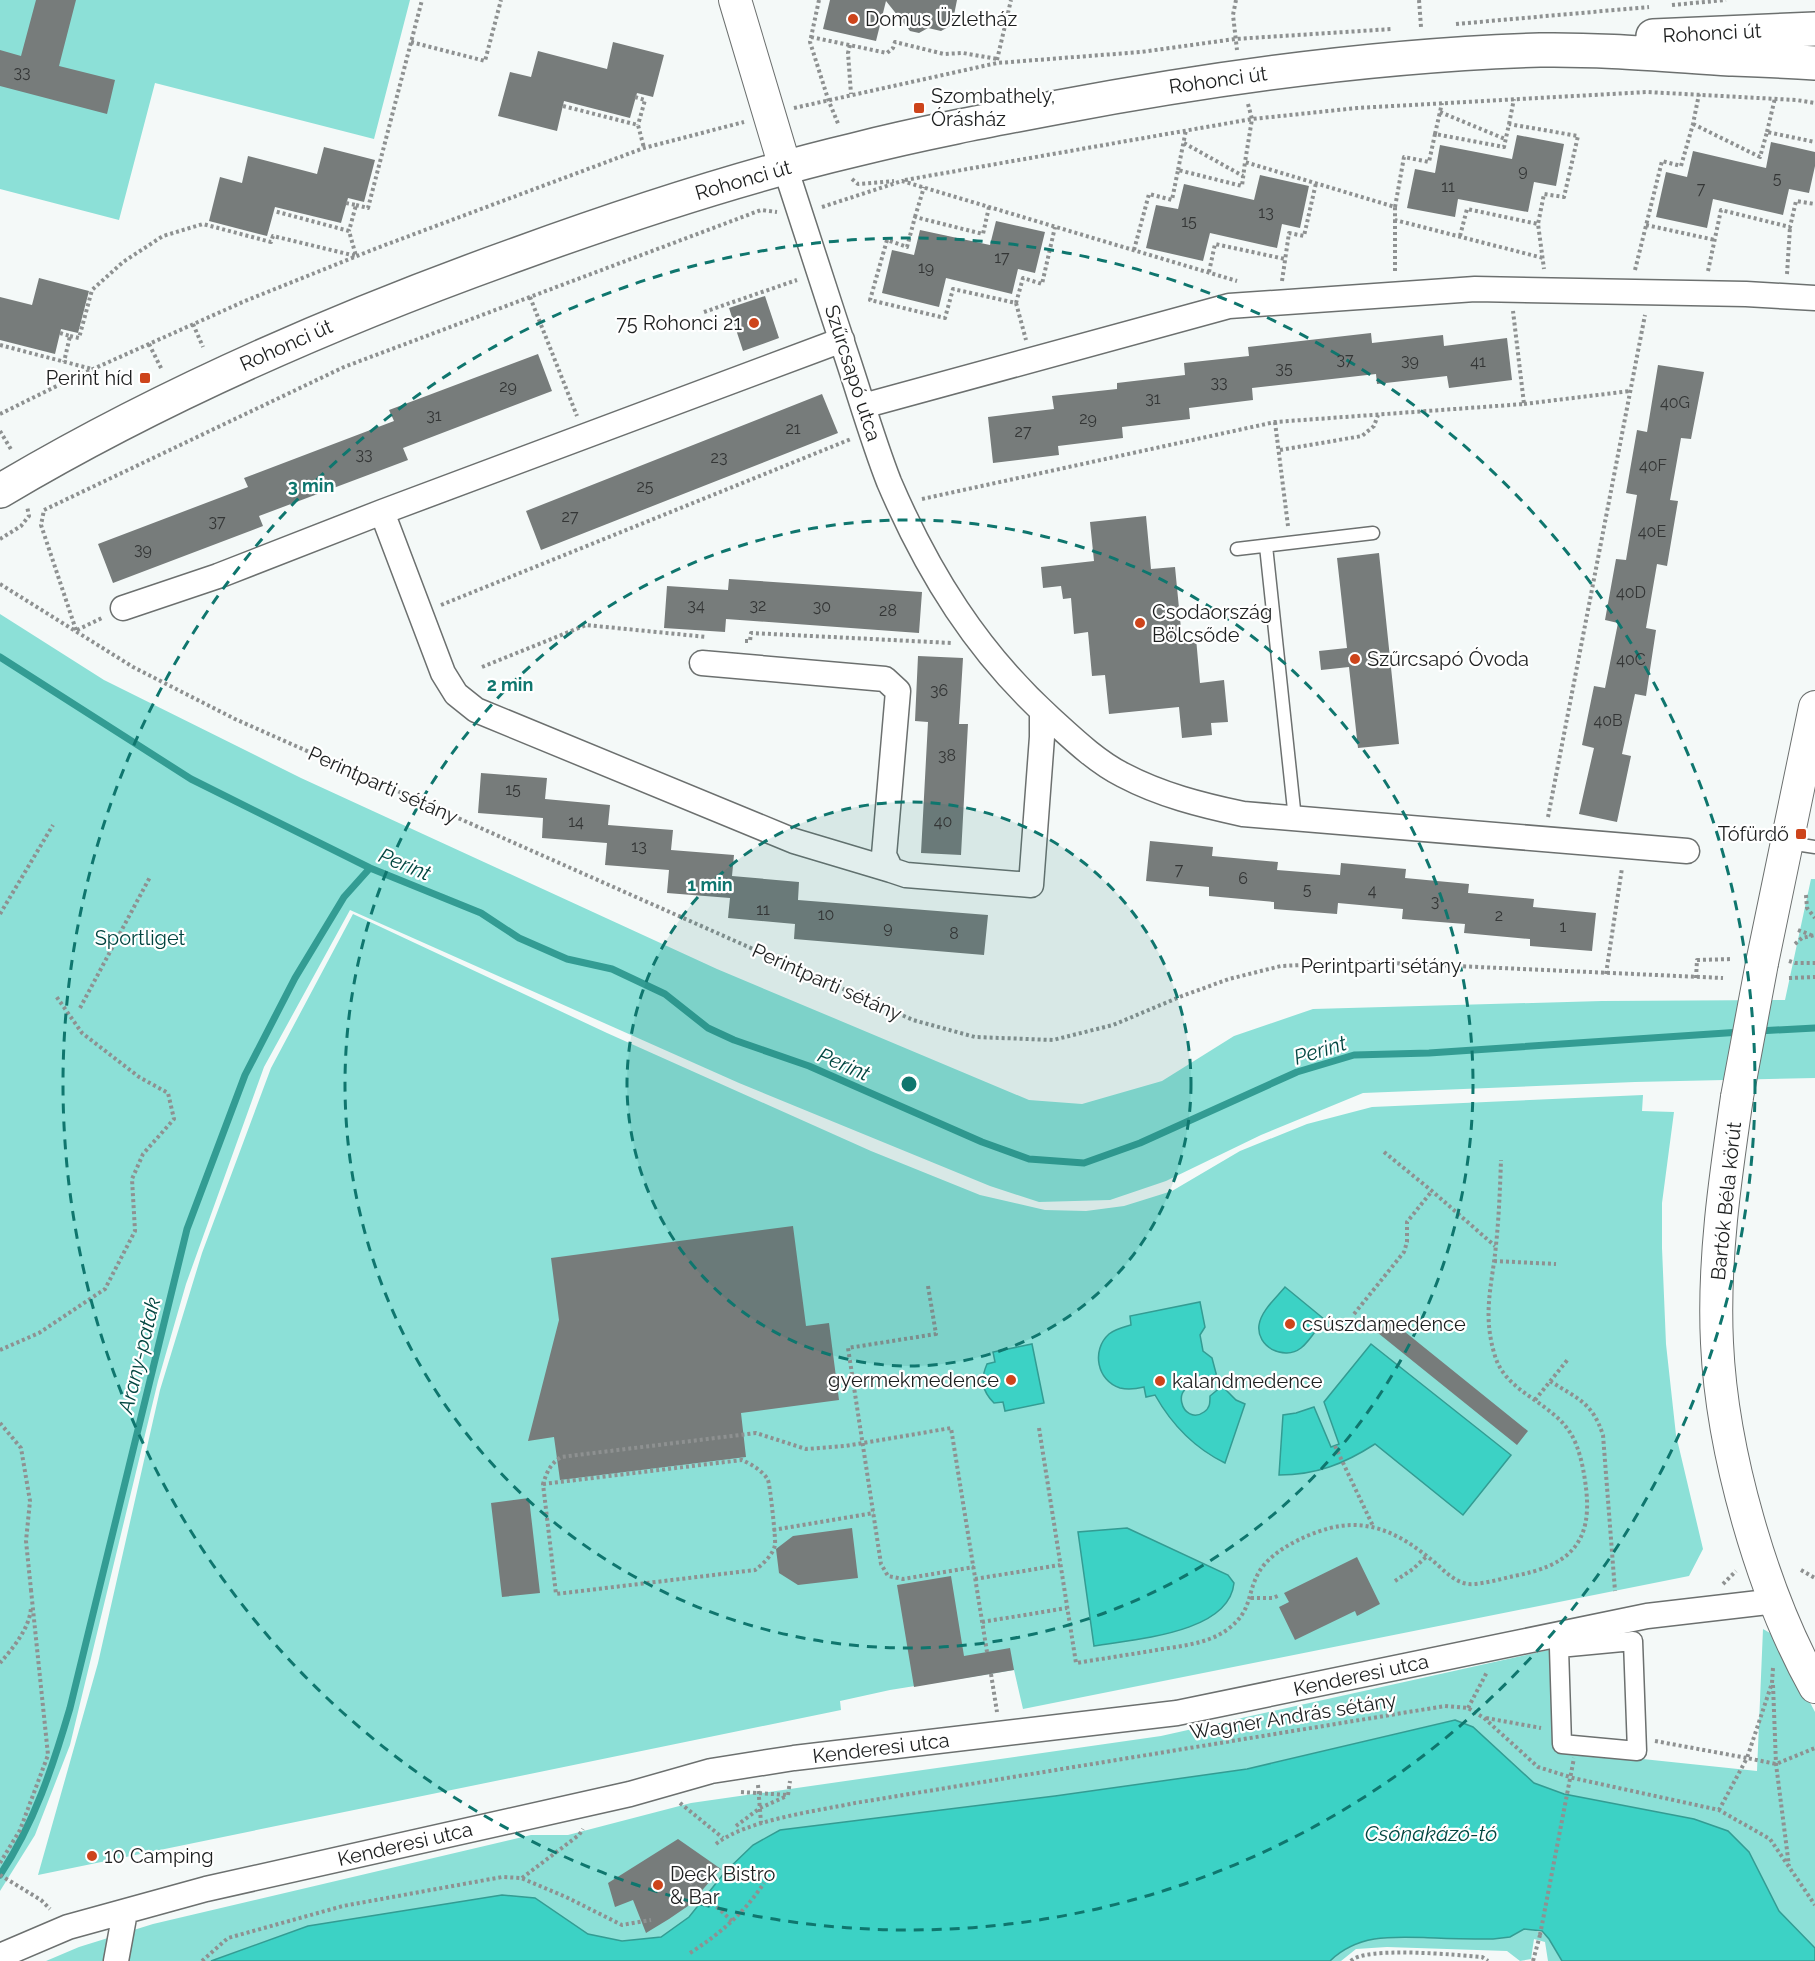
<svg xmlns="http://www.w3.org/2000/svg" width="1815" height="1961" font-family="Raleway,sans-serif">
  <rect width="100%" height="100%" fill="#f4f9f8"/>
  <path fill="#8ce0d7" d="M0,0H410L374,139L155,83L119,220L0,189Z
    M0,614L104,680L301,778L717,969L1029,1100L1082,1104L1162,1081L1234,1036L1313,1009L1602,1001L1785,1000L1811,879H1815V1078L1635,1082L1363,1093L1261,1135L1166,1181L1110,1200L1039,1202L990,1186L739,1083L350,910L264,1067L186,1284L158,1381L70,1745L35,1835L0,1891Z
    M353,914L607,1033L871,1151L980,1195L1045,1210L1086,1211L1124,1206L1172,1191L1240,1151L1307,1124L1372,1107L1643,1095L1642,1111L1674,1112L1662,1203V1248L1666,1344L1676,1435L1703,1549L1689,1576L1023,1709L1014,1670L890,1690L840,1701L841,1710L38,1875L98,1663L160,1390L202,1253L271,1068Z
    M1763,1629L1770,1633L1778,1642L1815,1712V1948L1779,1911L1749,1852L1694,1819L1564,1794L1534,1783L1473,1727L1455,1720L1247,1769L1055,1796L725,1872L689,1917L661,1937L622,1941L588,1934L535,1898L308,1926L211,1961H46L79,1947L153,1924L531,1835H568L691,1803L1161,1736L1553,1649L1557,1750L1757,1771Z
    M1524,1929C1552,1932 1547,1939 1562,1961H1548L1545,1942L1534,1939L1531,1959L1520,1961L1507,1951L1387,1947L1356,1949L1341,1961H1330C1360,1932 1398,1937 1436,1938C1455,1939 1474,1939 1493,1939L1510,1937Z"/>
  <path fill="#3cd2c5" stroke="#339c93" stroke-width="1.5" d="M1285,1287L1324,1319C1317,1328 1310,1341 1301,1348C1284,1361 1256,1347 1259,1325C1261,1311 1276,1298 1285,1287Z
    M1200,1302L1205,1327L1200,1335L1203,1351L1212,1358L1217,1377L1203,1387C1167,1379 1182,1428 1204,1412C1210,1408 1210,1403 1210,1396L1222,1386L1236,1400L1245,1404L1225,1463C1194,1448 1172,1425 1155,1395L1146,1397L1144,1387C1136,1389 1128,1390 1120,1388C1097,1381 1091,1350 1109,1334C1115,1329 1124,1327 1131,1325L1130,1316Z
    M1032,1344L1044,1403L1005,1411L1003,1402L994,1403C982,1391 980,1380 987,1364L995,1362L993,1352Z
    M1371,1344L1511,1455L1463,1515L1375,1444C1344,1464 1316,1475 1279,1475L1283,1415L1296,1413L1314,1407L1331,1447L1339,1444L1324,1402Z
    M1127,1528L1228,1575L1234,1583C1229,1634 1133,1639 1094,1646L1078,1532Z
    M1455,1720L1473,1727L1534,1783L1564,1794L1694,1819L1728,1831L1749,1852L1779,1911L1815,1948V1961H1562L1549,1939L1542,1931L1524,1929L1510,1937L1493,1939C1474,1939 1455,1939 1436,1938C1398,1937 1360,1932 1330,1961H211L308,1926L502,1895L535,1898L588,1934L622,1941L661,1937L689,1917L725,1872L753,1845L780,1830L1055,1796L1247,1769Z"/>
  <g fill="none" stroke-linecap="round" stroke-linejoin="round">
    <path stroke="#339c93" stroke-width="7" d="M0,657L191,779L370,868L481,913L519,938L567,959L612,969L665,994L708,1028L734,1040L809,1066L982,1142L1029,1159L1084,1163L1140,1143L1297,1072L1354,1055L1429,1053L1741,1032
      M1758,1031L1815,1028
      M0,1875C34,1824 53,1766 70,1708L187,1229L245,1075L295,978L344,897L370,868"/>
  </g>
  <path fill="#777c7b" d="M36,0H76L59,66L115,80L107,114L0,86V50L21,56Z
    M830,0H957L952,25L941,31L928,28L919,33L910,31L886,1L876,41L823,29Z
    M613,42L664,55L653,97L637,93L630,118L564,101L557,131L498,116L510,72L531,77L538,51L607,69Z
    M1517,135L1564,144L1556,186L1534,182L1528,212L1458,199L1455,217L1407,208L1415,169L1435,173L1440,145L1512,159Z
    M1771,142L1815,152V166L1809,193L1789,189L1783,215L1713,199L1707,228L1656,217L1666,172L1687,177L1693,151L1766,168Z
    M324,147L375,160L364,202L348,198L341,223L275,207L267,236L209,221L220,177L242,183L248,156L317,174Z
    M1260,175L1309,186L1300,228L1282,224L1277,248L1210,233L1203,261L1146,248L1156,205L1178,209L1184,184L1254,200Z
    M996,221L1045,232L1035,273L1018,269L1012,294L946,278L939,307L882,293L892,250L914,255L920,230L990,245Z
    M39,278L89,291L78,333L61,329L55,354L0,340V297L32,305Z
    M765,296L779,338L743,351L729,308Z
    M1371,333L1372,343L1443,335L1444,346L1507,338L1512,380L1449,388L1447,376L1377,384L1376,374L1252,388L1253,400L1189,408L1190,419L1122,427L1123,438L1058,446L1059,455L993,463L988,417L1054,409L1052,396L1117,389V383L1185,375L1184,363L1249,356L1248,347Z
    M538,354L552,391L403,448L408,460L259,516L263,526L113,583L98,544L248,487L244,478L394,421L389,410Z
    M1658,365L1704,372L1691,439L1681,438L1670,500L1678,501L1667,566L1657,564L1646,628L1656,630L1646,696L1635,694L1622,754L1631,756L1617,822L1579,814L1594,748L1582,745L1594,686L1605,688L1618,623L1605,620L1616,559L1626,560L1637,495L1626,493L1637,430L1647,432Z
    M822,394L838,433L541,550L526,511Z
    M1146,516L1151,569L1175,567L1182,639L1196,638L1200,683L1224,680L1228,722L1211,723L1212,735L1182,738L1179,707L1109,714L1105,675L1092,676L1088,632L1074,634L1071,598L1063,599L1061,586L1043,588L1041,567L1094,561L1090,522Z
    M1379,553L1399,744L1358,748L1349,667L1321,670L1319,651L1347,648L1337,558Z
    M729,579L922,592L919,633L726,619L725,632L664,628L667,586L728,590Z
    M918,656L963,658L959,724H968L961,855L921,853L928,722L915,721Z
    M481,773L547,778L545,799L610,805L608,825L673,830L671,850L734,855L732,876L799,882L798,900L988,915L984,955L794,939L795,924L728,918L730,898L667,893L669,870L605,865L607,843L542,838L543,818L478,813Z
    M1150,841L1213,847L1212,856L1278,862L1277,870L1340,875L1341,863L1406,869L1405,878L1469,884L1468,893L1534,899L1533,907L1596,913L1592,951L1530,946V939L1464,933L1465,924L1402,919L1403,909L1338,903L1337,914L1274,909V902L1209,896V887L1146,881Z
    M793,1226L806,1326L829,1323L839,1400L741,1413L746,1457L560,1480L554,1437L528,1441L559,1320L551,1258Z
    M1389,1319L1528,1431L1517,1445L1378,1333Z
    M529,1498L540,1593L502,1597L491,1503Z
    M852,1528L858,1578L798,1585L779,1573L776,1549L793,1536Z
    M1357,1557L1380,1604L1357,1616L1355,1611L1295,1640L1279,1607L1289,1602L1284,1593Z
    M951,1576L964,1656L1010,1648L1014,1670L914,1687L897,1585Z
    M678,1839L721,1869L688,1906L669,1919L646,1933L633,1900L615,1907L608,1883Z"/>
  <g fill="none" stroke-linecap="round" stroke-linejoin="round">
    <defs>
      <path id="service" d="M1266,546L1295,819
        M1237,549L1373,533
        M1789,843L1815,847"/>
      <path id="pedestrian" d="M1633,1641L1637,1751L1562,1744L1559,1648Z"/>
      <path id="minor" d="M785,167C806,231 826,294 847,357C861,399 873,441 889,482C928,573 977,652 1051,719C1073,739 1097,762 1123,775C1161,795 1201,805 1243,814L1687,851
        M863,406L1229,306L1475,289L1746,294L1815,298
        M382,512L443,673L456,694L476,710L794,841L891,870
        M123,608L218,576L382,512L842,340
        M702,663L885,679L898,691L884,855L891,870L906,875L1031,885L1042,737V711
        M0,1956L68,1927L206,1889L630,1794L711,1771L794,1758L1177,1713L1647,1616L1776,1601
        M116,1961L125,1912"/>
      <path id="tertiary" d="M735,0L785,167
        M1762,963L1815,707
        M1737,1097C1725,1179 1713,1261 1717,1343C1722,1452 1762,1592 1815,1687"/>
      <path id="secondary" d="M1653,36L1815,29
        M0,491C163,394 339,318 518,254C628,214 740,177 854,150C921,133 990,120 1059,107C1218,77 1378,55 1540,50C1603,49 1666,55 1730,59C1758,60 1787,61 1815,63"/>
    </defs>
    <use href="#service" stroke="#6c706f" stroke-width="15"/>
    <use href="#pedestrian" stroke="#6c706f" stroke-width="21"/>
    <use href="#minor" stroke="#6c706f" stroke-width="27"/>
    <use href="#tertiary" stroke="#6c706f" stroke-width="34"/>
    <use href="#secondary" stroke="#6c706f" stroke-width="36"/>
    <path stroke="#8e9191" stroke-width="4" stroke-dasharray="3 3" stroke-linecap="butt" d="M819,0L810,42L828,99L839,126
      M1236,0L1233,15L1237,50
      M1419,0L1421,27
      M1672,5L1726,0
      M1456,24L1649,7
      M811,37L887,53L893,48L895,42L944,54L963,53L997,59
      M411,42L485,61L501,0
      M850,45L848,53L851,94
      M997,60L1011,0
      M635,97L645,100L638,125
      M1248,104L1252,119L1245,162L1395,207V220L1543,258
      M563,106L638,125L644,148
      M794,108L997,63L1141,52L1235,39L1392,29
      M1440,112L1505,139
      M1509,124L1514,99
      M1693,124L1760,157L1767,132L1815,142
      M1767,132L1775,98
      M1435,134L1442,103
      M1184,143L1243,176
      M1178,170L1186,130
      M852,179L858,184L894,181
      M905,180L1252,119L1357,108L1647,92L1796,100L1815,103
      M346,203L356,205L349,231
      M356,205L368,208L422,0
      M822,207L902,181L1237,281
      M989,207L983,234L915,217L907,247L887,240L870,300L945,318L953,289L1016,303L1023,278L1042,284L1055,227
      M1395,207L1404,157L1429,162L1435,134L1504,147L1509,124L1578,136L1564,197L1544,194L1538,224L1544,269
      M915,217L924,187
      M1395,220V273
      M1646,225L1715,240
      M1460,236L1467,209L1538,224
      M1134,250L1149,194L1172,200L1178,170L1242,186L1245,162
      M1635,270L1662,161L1681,166L1693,124L1699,94
      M1708,271L1721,210L1790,227L1796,201L1815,204
      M1209,272L1215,244L1285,259
      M1787,274L1790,227
      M1282,281L1289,233L1304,236L1316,183
      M530,297L577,416
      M1016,303L1026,340
      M704,312L797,280
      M193,324L203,347
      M60,333L70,336L64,362
      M70,336L79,338L92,290L123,262L163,236L203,224L271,242L273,236L356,256L349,231L274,211
      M149,344L162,370
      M0,345L92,369
      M1524,404L1630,391
      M0,414L73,378L245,301L377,248L644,148L744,122
      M1275,422L1288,526
      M0,431L12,451
      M1280,450L1362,436L1374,426L1378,415
      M922,499L1275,422L1524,404L1513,311
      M0,539L21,526L29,516L27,506
      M0,584L133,667L235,719L913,1020L975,1037L1053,1040L1113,1025L1182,996L1229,979L1281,966L1367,962L1723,978
      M441,605L851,439
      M76,630L41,525L44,510L344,367L761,210L777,212
      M77,630L102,618
      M745,641H750L751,633L952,643
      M482,667L586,625L707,637
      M1548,817L1645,315
      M1806,895L1807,908L1815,918
      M0,914L53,825
      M1798,930L1811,935
      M1795,944L1802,938L1815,935
      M1789,961L1795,963H1815
      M1606,974L1622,868
      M1696,978L1697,960L1732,959
      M1789,978L1815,977
      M80,1008L150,877
      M1384,1152L1432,1191L1495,1246
      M1494,1261L1556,1264
      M928,1286L936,1334L848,1348L881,1564L888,1576L903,1579L974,1567
      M1354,1314L1404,1252L1407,1242V1222L1432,1191
      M0,1350L39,1333L105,1289L135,1231L132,1179L143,1154L174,1119L168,1093L139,1077L82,1033L56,996
      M1550,1381C1578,1399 1592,1402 1603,1435L1615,1591
      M1535,1400L1569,1358
      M0,1423L21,1448L30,1501L26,1541L31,1590
      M1039,1428L1076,1663C1101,1659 1126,1655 1151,1651C1177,1646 1207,1645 1228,1629C1253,1610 1246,1595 1259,1572C1272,1549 1314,1530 1340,1526C1374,1521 1402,1536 1428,1557C1442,1567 1455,1586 1474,1584C1487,1583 1501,1579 1514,1576C1567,1566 1593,1545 1586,1488C1584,1471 1580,1449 1571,1434C1552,1402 1506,1393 1495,1356C1482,1314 1492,1286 1496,1245C1499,1217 1500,1188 1501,1160
      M1335,1446L1373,1526
      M543,1484L742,1460C751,1464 763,1471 768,1480C770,1485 776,1540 775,1545C773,1555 762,1565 755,1570L556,1594L543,1484C547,1472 550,1464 561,1457L756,1433L806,1449L845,1446L951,1428L987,1652
      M773,1530L874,1513
      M1801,1570L1815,1578
      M975,1579L1060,1565
      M1395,1581L1413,1569L1427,1556
      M1723,1584L1736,1571
      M1251,1598H1273L1280,1595
      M982,1622L1067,1608
      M0,1663C13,1648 30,1628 31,1607
      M1773,1668L1772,1683L1747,1758L1776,1764L1815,1748
      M991,1674L997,1712
      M1773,1685L1776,1764L1789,1866
      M1468,1708L1487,1672
      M1486,1718L1541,1728
      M1655,1741L1747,1758L1719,1810
      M758,1785L761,1823
      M741,1792L788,1795
      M788,1795L790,1781
      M680,1803L723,1838
      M736,1826L760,1808L787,1796
      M716,1844C746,1820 817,1811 855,1803L1445,1706L1468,1708L1484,1718L1538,1767L1573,1778L1719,1810L1770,1839L1815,1905
      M0,1863L20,1830L48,1755L31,1590
      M0,1875L41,1900L50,1909
      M522,1878L579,1835L583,1829
      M686,1878L733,1922
      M690,1953C721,1933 744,1913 764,1883
      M202,1961L228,1938L343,1906L502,1877L521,1878L566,1897L622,1925L651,1920
      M1351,1961C1364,1946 1459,1955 1482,1957L1488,1961
      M1533,1961L1540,1935"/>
    <use href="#service" stroke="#fff" stroke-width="12"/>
    <use href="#pedestrian" stroke="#fff" stroke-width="18"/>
    <use href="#minor" stroke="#fff" stroke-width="24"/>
    <use href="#tertiary" stroke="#fff" stroke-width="32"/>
    <use href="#secondary" stroke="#fff" stroke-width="33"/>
    <defs>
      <path id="tertiary-bridge" d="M1737,1097L1762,963"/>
    </defs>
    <use href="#tertiary-bridge" stroke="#6c706f" stroke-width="34" stroke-linecap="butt"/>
    <path stroke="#8e9191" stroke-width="4" stroke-dasharray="3 3" stroke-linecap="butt" d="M1540,1935L1574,1758"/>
    <use href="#tertiary-bridge" stroke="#fff" stroke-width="32"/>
  </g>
  <circle cx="909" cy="1084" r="282" fill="#0f766e" fill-opacity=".12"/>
  <g fill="none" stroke="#0f766e" stroke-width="3" stroke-dasharray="10 8">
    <circle cx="909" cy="1084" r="282"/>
    <circle cx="909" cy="1084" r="564"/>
    <circle cx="909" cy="1084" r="846"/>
  </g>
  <g fill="#cd441b" stroke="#fff" stroke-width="2">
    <circle cx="853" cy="19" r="6"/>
    <rect x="913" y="102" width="12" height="12" rx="3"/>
    <circle cx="754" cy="323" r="6"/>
    <rect x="139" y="372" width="12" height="12" rx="3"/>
    <circle cx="1140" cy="623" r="6"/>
    <circle cx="1355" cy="659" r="6"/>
    <rect x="1795" y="828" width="12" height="12" rx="3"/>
    <circle cx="1290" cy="1324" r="6"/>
    <circle cx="1011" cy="1380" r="6"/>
    <circle cx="1160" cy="1381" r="6"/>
    <circle cx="92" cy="1856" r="6"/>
    <circle cx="658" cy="1885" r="6"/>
  </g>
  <g text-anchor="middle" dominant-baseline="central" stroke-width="4.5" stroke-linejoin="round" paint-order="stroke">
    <g font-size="16" fill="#343636">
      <text x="22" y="72">33</text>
      <text x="1523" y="170">9</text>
      <text x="1777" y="178">5</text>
      <text x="1448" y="186">11</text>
      <text x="1701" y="188">7</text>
      <text x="1266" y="212">13</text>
      <text x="1189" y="221">15</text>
      <text x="1002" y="257">17</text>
      <text x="926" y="267">19</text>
      <text x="1345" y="359">37</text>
      <text x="1410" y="360">39</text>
      <text x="1478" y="361">41</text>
      <text x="1284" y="368">35</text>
      <text x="1219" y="382">33</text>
      <text x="508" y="386">29</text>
      <text x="1153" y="398">31</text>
      <text x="1675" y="402">40G</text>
      <text x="434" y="415">31</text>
      <text x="1088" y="418">29</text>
      <text x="793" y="428">21</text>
      <text x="1023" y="431">27</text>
      <text x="364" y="454">33</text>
      <text x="719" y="457">23</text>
      <text x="1653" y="465">40F</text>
      <text x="645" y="486">25</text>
      <text x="570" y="516">27</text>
      <text x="217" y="521">37</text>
      <text x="1652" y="531">40E</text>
      <text x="143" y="549">39</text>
      <text x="1631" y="592">40D</text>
      <text x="696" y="605">34</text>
      <text x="758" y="605">32</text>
      <text x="822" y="606">30</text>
      <text x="888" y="610">28</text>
      <text x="1631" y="659">40C</text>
      <text x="939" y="690">36</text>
      <text x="1608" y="720">40B</text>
      <text x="947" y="755">38</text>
      <text x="513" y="789">15</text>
      <text x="576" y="821">14</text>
      <text x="943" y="821">40</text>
      <text x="639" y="846">13</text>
      <text x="1179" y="869">7</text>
      <text x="1243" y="878">6</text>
      <text x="1307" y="889">5</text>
      <text x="1372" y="890">4</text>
      <text x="1435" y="901">3</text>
      <text x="763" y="909">11</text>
      <text x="826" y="914">10</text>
      <text x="1499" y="915">2</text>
      <text x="1563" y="926">1</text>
      <text x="888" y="927">9</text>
      <text x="954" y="933">8</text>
    </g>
    <g font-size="20" fill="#1d1f1f" stroke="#fff" text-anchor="start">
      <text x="865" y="19">Domus Üzletház</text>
      <text x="931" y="96">Szombathely,<tspan x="931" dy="23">Órásház</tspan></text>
      <text x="742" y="323" text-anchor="end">75 Rohonci 21</text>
      <text x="133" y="378" text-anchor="end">Perint híd</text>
      <text x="1152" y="612">Csodaország<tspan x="1152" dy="23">Bölcsőde</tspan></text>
      <text x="1367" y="659">Szűrcsapó Óvoda</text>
      <text x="1789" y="834" text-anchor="end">Tófürdő</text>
      <text x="1302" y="1324">csúszdamedence</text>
      <text x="999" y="1380" text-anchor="end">gyermekmedence</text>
      <text x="1172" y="1381">kalandmedence</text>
      <text x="104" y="1856">10 Camping</text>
      <text x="670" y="1874">Deck Bistro<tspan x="670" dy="23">&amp; Bar</tspan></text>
    </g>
    <g font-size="20" fill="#1d1f1f" stroke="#fff">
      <text transform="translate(1712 33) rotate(-3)">Rohonci út</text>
      <text transform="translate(1218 80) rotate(-8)">Rohonci út</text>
      <text transform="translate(743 180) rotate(-16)">Rohonci út</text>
      <text transform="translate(286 345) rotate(-24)">Rohonci út</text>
      <text transform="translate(853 373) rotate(72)">Szűrcsapó utca</text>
      <text transform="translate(383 785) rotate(24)">Perintparti sétány</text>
      <text x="1381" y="966">Perintparti sétány</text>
      <text transform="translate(827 982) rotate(24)">Perintparti sétány</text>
      <text transform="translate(1726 1201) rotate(-84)">Bartók Béla körút</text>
      <text transform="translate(1361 1675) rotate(-12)">Kenderesi utca</text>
      <text transform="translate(1293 1716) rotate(-9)">Wagner András sétány</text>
      <text transform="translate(881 1748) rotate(-7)">Kenderesi utca</text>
      <text transform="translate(405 1844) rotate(-13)">Kenderesi utca</text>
    </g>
    <g font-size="20" fill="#004540" stroke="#fff">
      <text x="140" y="938">Sportliget</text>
    </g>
    <g font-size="21" font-style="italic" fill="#024641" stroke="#fff">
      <text transform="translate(405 864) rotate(22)">Perint</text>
      <text transform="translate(1320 1050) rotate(-17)">Perint</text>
      <text transform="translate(844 1064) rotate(23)">Perint</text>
      <text transform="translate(139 1355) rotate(-76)">Arany-patak</text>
      <text x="1431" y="1833">Csónakázó-tó</text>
    </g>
  </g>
  <circle cx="909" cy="1084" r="9" fill="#0f766e" stroke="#fff" stroke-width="3"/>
  <g font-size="18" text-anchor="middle" font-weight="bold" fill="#0f766e" stroke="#fff" stroke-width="4.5" stroke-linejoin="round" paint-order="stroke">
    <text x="311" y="492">3 min</text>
    <text x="510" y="691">2 min</text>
    <text x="710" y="891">1 min</text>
  </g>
</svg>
